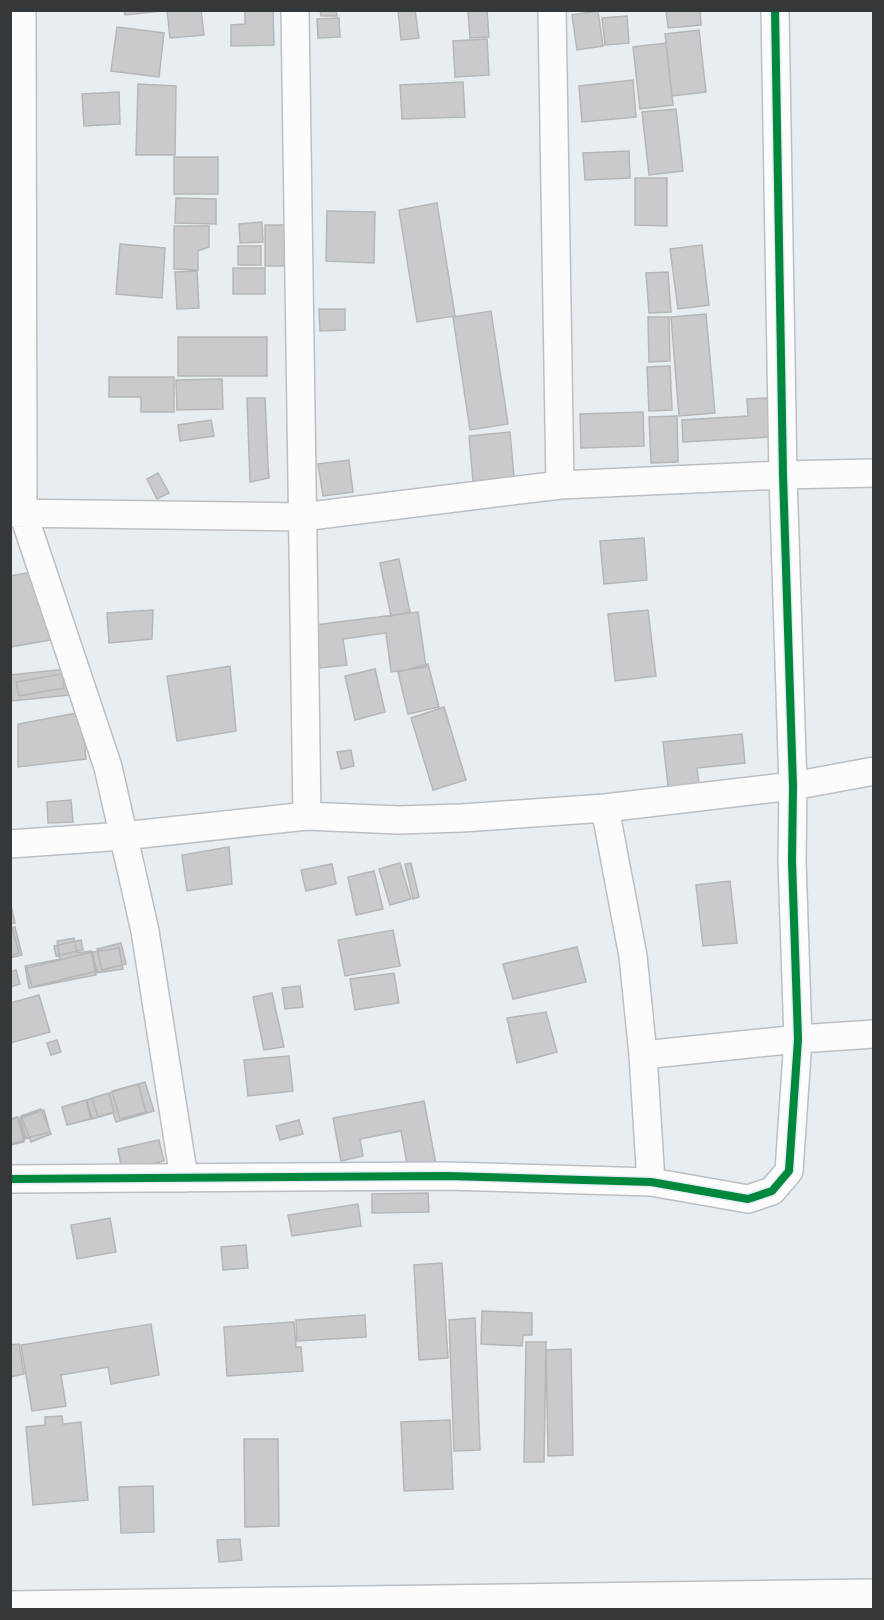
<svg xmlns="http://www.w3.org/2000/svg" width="884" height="1620" font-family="'Asap Condensed',sans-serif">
  <rect width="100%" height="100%" fill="#e8edf2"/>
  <path fill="#cacacd" stroke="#b5b6b8" stroke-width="1.5" d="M124,10H160V11L125,15Z
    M167,10H201L204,35L170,38Z
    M245,10H273L274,45L231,46V25L245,24Z
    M320,10H336L337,16H321Z
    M398,10H415L419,38L401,40Z
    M468,10H487L489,37L470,38Z
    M666,10H700L701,25L668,28Z
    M598,11L603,46L577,50L572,15Z
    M627,16L629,43L605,45L602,18Z
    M339,18L340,37L318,38L317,19Z
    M117,27L164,33L159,77L111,71Z
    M699,30L706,92L672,96L665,34Z
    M487,39L489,75L455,77L453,41Z
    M666,43L673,105L640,109L633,47Z
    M633,80L636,117L582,122L579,86Z
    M463,82L465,117L402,119L400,85Z
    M138,84L176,86L175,155H136Z
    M119,92L120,124L84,126L82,94Z
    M676,109L683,171L649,175L642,112Z
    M629,151L630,178L585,180L583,153Z
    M174,157H218V194H174Z
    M635,178H667V226L635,225Z
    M176,198L216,199V224L175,223Z
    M437,203L455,316L417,322L399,210Z
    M327,211L375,212L374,263L326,261Z
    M262,222L263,242L240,243L239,224Z
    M265,225H285L284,266H265Z
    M174,226H209V247L198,251V270L174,269Z
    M120,244L165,248L162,298L116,294Z
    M702,245L709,305L678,309L670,249Z
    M238,246H261V265H238Z
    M233,268H265V294H233Z
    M197,271L199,308L177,309L175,272Z
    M668,272L671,312L649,313L646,273Z
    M319,309H345V330L320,331Z
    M491,311L508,424L470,430L453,317Z
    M706,314L715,413L679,416L671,317Z
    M648,317H669L670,361L649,362Z
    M178,337H267V376H178Z
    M670,366L672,410L649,411L647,367Z
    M109,377H174V412H141V397H109Z
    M222,379L223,409L177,410L176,380Z
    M247,398H265L268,465L269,478L250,482Z
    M771,398L773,437L683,442L682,420L748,416L747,399Z
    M643,412L644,446L581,448L580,414Z
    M677,416L678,462L651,463L649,417Z
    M211,420L214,436L180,441L178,425Z
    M510,432L514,477L473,481L469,436Z
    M349,460L353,492L323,496L318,464Z
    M158,473L169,493L157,499L147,479Z
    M644,538L647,580L604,584L600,541Z
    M399,559L410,612L391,616L380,563Z
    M56,568L68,637L10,647V576Z
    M153,610L152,639L109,643L107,613Z
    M648,610L656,676L615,681L608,614Z
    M418,612L426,667L391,672L386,633L343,639L347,665L320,668L315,625Z
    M428,664L439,707L408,714L398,672Z
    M230,666L236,731L177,741L167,676Z
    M67,669L69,695L12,701L10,675Z
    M375,669L385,712L355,720L345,676Z
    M62,674L64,688L19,696L16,682Z
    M444,707L466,780L433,790L411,718Z
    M82,712L86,759L18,767V724Z
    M742,734L745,763L697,768L700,791L669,794L663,742Z
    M351,750L354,766L341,769L337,752Z
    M71,800L73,822L48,823L47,802Z
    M229,847L232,884L187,891L182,855Z
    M400,863L411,899L390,905L379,869Z
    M411,863L419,897L413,899L405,864Z
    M332,864L336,884L306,891L301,870Z
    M374,871L383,909L356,915L348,877Z
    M730,881L737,943L703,946L696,885Z
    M10,901L15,923L10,924Z
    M12,927L19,953L10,956V928Z
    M15,927L22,955L10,958V928Z
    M393,930L400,966L345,976L338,940Z
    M74,938L77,953L91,951L96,975L29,988L25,966L60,959L57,941Z
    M81,940L83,950L56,956L54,946Z
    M121,943L126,964L102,970L97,949Z
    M577,947L586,982L513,999L503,964Z
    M119,948L123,969L96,973L93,952Z
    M92,952L97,971L32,987L27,968Z
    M16,970L20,984L10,987V972Z
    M394,973L399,1003L355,1010L350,979Z
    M300,986L303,1007L285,1009L282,988Z
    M272,993L284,1047L264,1050L253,997Z
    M39,995L50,1032L10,1043V1003Z
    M546,1012L557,1052L517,1063L507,1018Z
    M57,1040L61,1052L51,1055L47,1043Z
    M289,1056L293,1091L248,1096L244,1060Z
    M145,1082L154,1111L116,1122L113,1113L92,1119L87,1100Z
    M138,1084L146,1112L120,1119L112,1091Z
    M109,1093L114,1112L98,1117L92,1098Z
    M86,1100L91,1119L67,1125L62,1107Z
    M424,1101L436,1164L408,1169L401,1131L360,1139L363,1156L341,1161L333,1118Z
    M41,1109L51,1134L31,1142L21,1116Z
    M44,1110L50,1132L26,1138L20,1118Z
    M18,1117L25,1140L10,1144V1119Z
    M18,1118L24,1142L10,1145V1120Z
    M299,1120L303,1134L280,1140L276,1126Z
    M159,1140L164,1161L122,1171L118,1149Z
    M428,1193L429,1212L372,1213V1194Z
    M358,1204L361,1226L292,1236L288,1215Z
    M110,1218L116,1252L77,1259L71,1225Z
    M246,1245L248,1268L223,1270L221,1247Z
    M442,1263L448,1358L419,1360L414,1265Z
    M482,1311L532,1313V1335H523L522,1346L481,1344Z
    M365,1315L366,1337L297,1341L296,1320Z
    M475,1318L480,1450L454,1451L449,1320Z
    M294,1322L296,1347H301L303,1371L227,1376L224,1327Z
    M151,1324L159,1375L111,1384L108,1367L61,1375L66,1406L32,1411L21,1345Z
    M526,1342H546L544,1462H524Z
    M19,1344L24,1374L10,1377V1345Z
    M571,1349L573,1455L548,1456L546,1350Z
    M62,1416L63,1424L81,1422L88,1500L33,1505L26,1427L45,1425V1417Z
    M450,1420L453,1489L404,1491L401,1422Z
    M244,1439H278L279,1526L245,1527Z
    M153,1486L154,1532L121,1533L119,1487Z
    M240,1539L242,1560L219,1562L217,1540Z"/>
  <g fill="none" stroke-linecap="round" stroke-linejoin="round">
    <defs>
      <path id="street" d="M22,10L23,513L108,767L145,931L184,1178
        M295,10L307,816
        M552,10L560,485
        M10,513L302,517L560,485L783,475L874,473
        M605,808L633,956L643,1055L651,1182
        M10,844L123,836L307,816L398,820L462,818L605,808L793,786L874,771
        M643,1055L798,1039L874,1034
        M10,1179L447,1176L651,1182L748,1199L772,1191L789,1171L798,1039L792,861L793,786L783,475L775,10"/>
      <path id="highway" d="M10,1608L874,1596"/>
    </defs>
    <use href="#street" stroke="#bbbfc3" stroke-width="30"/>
    <use href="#highway" stroke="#bbbfc3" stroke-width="36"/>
    <use href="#street" stroke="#fcfcfd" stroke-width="27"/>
    <use href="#highway" stroke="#fcfcfd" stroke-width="33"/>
    <defs>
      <path id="cycleway" d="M10,1179L447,1176L651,1182L748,1199L772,1191L789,1171L798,1039L792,861L793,786L783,475L775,10"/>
    </defs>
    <use href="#cycleway" stroke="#e5ecf5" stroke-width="11"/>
    <use href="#cycleway" stroke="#00873e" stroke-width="8"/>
  </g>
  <rect width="884" height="1620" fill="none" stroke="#35383b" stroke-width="24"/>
</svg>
